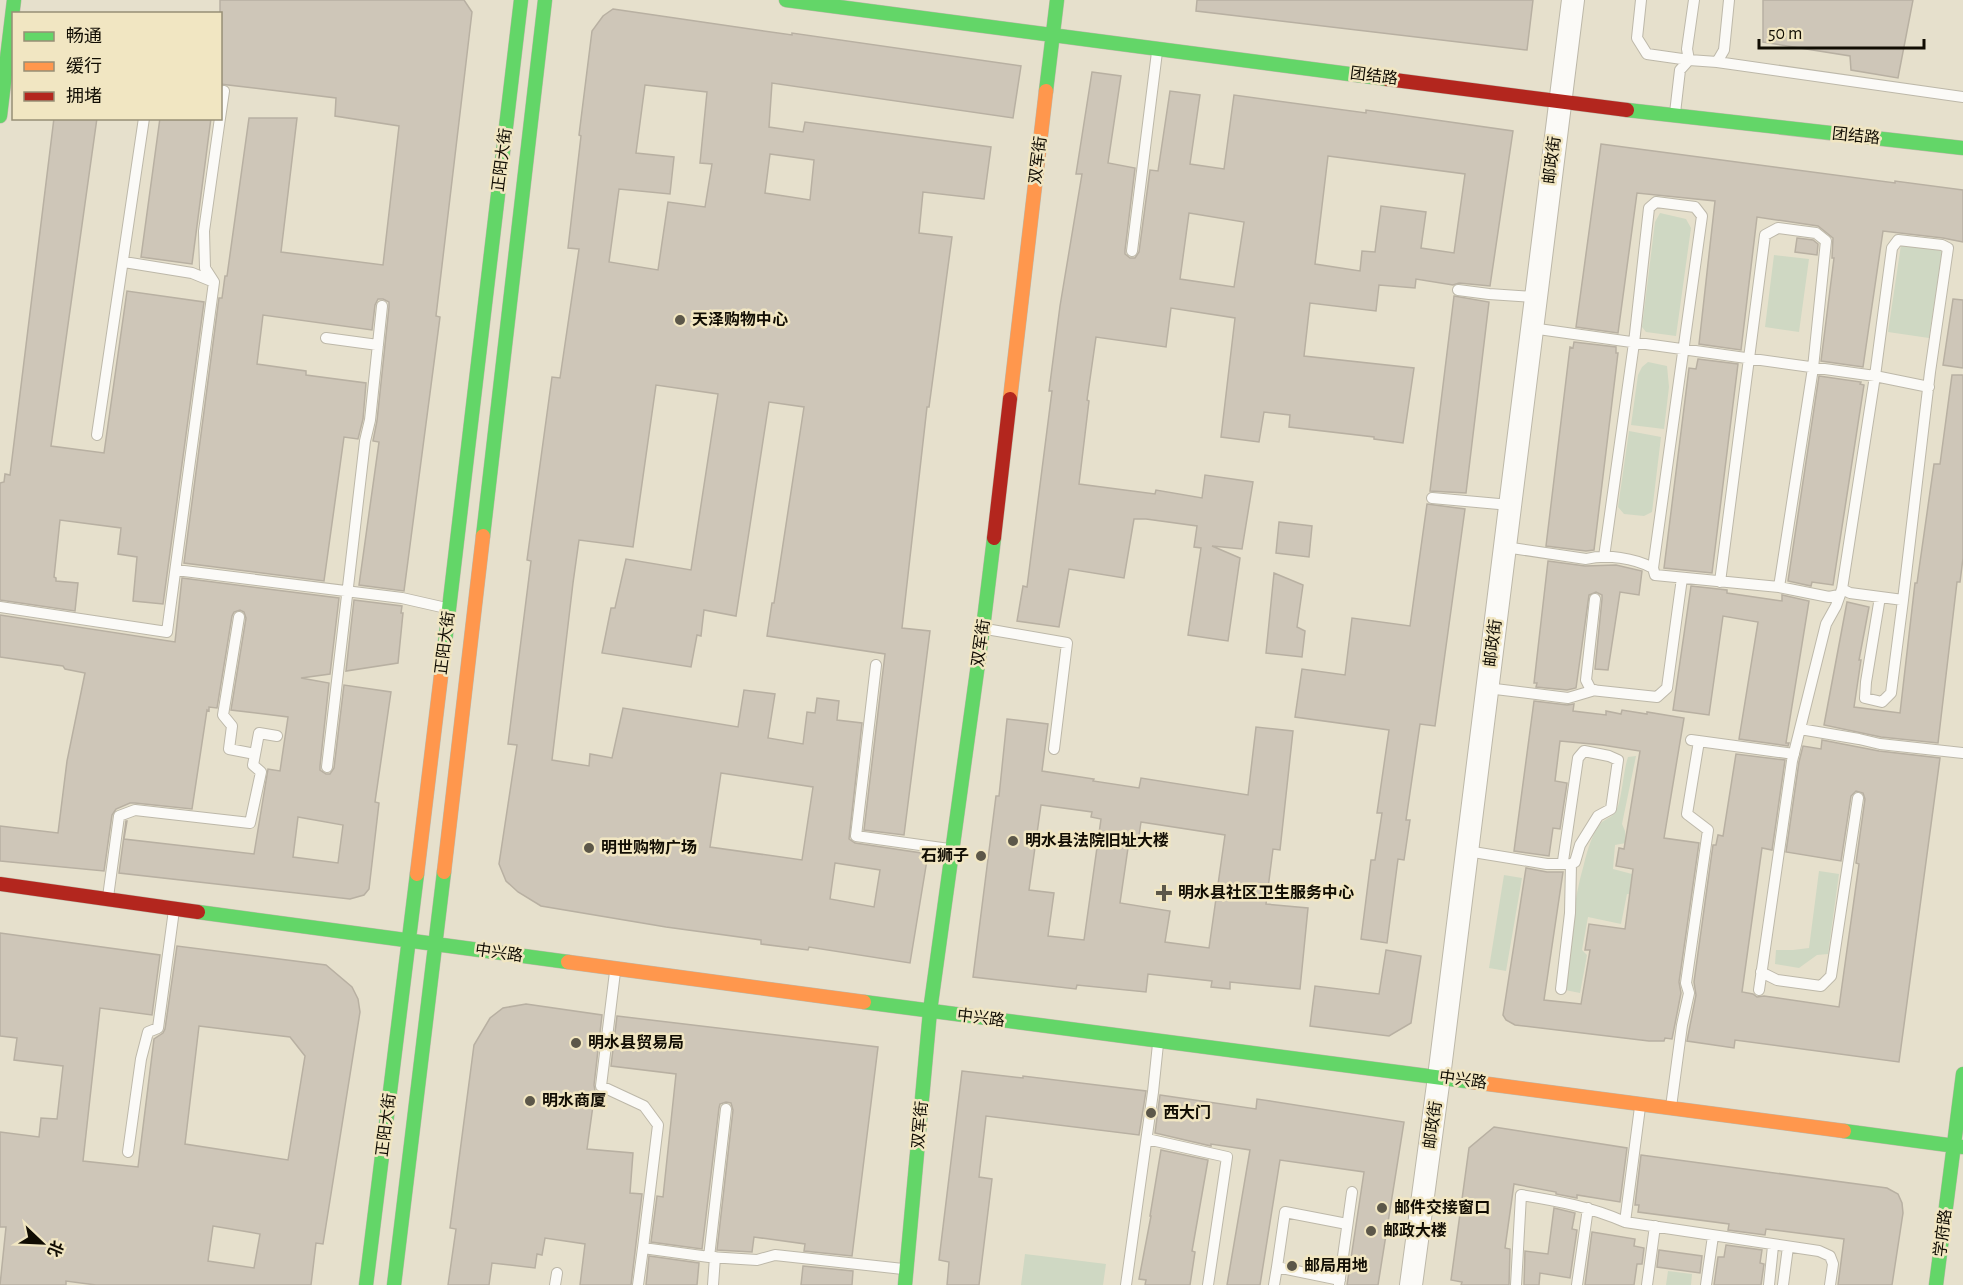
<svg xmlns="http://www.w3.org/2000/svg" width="1963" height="1285" font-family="'Alegreya Sans','Noto Sans SC',sans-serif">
  <rect width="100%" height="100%" fill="#e6e0cc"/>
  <path fill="#cfd8c3" d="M1660,213L1686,219L1691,228L1676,336L1646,332L1642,327L1655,222Z
    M1901,245L1942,251L1929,338L1888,332Z
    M1774,255L1809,259L1799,332L1765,327Z
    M1648,362L1667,366L1669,387L1664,429L1631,425L1638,375L1642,367Z
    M1629,431L1661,437L1652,512L1644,516L1624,514L1618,507Z
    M1636,756L1622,824L1625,831L1626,843L1615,845L1613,869L1651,879V896L1627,894L1621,924L1588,917L1582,950L1587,955L1580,993L1565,990C1570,948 1572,904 1584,864C1587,851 1593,831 1602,822C1607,818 1613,817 1616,811C1622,800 1623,772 1628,757Z
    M1819,871L1839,874L1828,954L1817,955L1799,968L1775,964L1776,950H1793L1809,948Z
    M1504,875L1522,878L1506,971L1489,968Z
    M1025,1254L1106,1264L1103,1285H1021Z
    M1668,1271L1692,1274L1691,1285H1666Z"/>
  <path fill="#cec6b8" stroke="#b8b0a2" stroke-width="1.5" fill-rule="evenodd" d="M220,0H464L472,12L436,316L440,317L404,591L359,585L379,442L373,441L377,421L389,307V302L383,299H378L375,305L372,330L263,315L257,364L306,371V375L366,383L363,419L358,439L344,437L324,581L184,563L219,298H222L225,276H227L249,118H297L281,252L383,265L399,126L335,116L336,98L220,84Z
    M1197,0H1533L1527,50L1196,11Z
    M1763,0H1913L1898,78L1851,70L1850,56L1763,42Z
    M613,9L792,35V33L1021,66L1013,118L772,83L769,127L803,132L805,122L991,147L984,199L923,192L919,233L952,237L929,407H927L902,628L930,631L904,835L864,830L885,654L767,636L772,603H774L804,407L769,402L736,616L704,610L701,636L697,635L691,667L602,653L611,608H615L626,559L691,570L718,394L656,385L633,547L579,540L573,583L552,760L589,766L590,754L612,758L623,708L738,727L744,690L775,694L768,738L803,744L807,712L815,713L817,698L839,701L837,720L862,723L849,839L855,843L928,854L910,963L809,947L808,950L761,944V940L666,927L541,906L518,892L506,881L499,864L517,745L508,744L531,561L527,560L552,377L560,378L579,249L568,248L581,136L579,135L592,31L603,16ZM645,85L707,92L700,163L712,164L705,207L668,202L658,270L609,262L619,189L670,194L674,157L636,153ZM770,154L814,160L810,200L765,193ZM721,773L813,787L802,860L710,847ZM835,863L880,870L874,907L830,899Z
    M1092,72L1121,76L1108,163L1135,168L1125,250V254L1130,258H1135L1139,252L1150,170L1158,171L1170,91L1200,95L1190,164L1224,169L1234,95L1366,113V110L1513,131L1490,286L1459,283L1453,285L1416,279L1415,288L1379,285L1376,311L1310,303L1304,356L1414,368L1403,443L1374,439V437L1289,427L1290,415L1264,412L1259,442L1221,437L1235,318L1171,308L1166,347L1096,337L1087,400L1089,401L1079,484L1155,494L1156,490L1202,498L1205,475L1253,482L1242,549L1212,546L1240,558L1228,641L1188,635L1201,548L1194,547L1197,526L1146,519H1134L1124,578L1069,569L1059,627L1017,621L1023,586L1027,587L1052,391H1049L1060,306L1082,174H1076ZM1328,156L1465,174L1454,253L1421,248L1426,212L1381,206L1375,252L1362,251L1360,271L1315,264ZM1189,213L1244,222L1234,287L1180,279Z
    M54,118H97L51,446L104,453L127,291L204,302L163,604L133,601L137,557L118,554L121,528L60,520L54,577L56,578V581L78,583L75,611L0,600V483L4,482L5,474L10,475Z
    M160,118H211L192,264L141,257Z
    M1601,144L1895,183V181L1963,190V242L1943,238L1883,231L1863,367L1821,361L1834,258H1832L1833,238L1818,226L1757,217L1741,350L1699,344L1715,201L1637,193L1618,333L1576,327Z
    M1797,238L1813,240L1818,244L1817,255L1795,252Z
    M1454,296L1489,302L1466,493L1430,491Z
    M1953,299L1963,300V368L1943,365Z
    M1574,342L1616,347V353H1618L1594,550L1586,551L1546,546L1570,347L1573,348Z
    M1698,359L1738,364L1712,573L1664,568L1689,368L1696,369Z
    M1952,375H1963V558L1960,582H1957L1938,743L1881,737L1824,725L1847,602L1869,607L1859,660H1861L1854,707L1900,713L1915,583H1917L1934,464H1940Z
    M1819,376L1861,382L1860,384L1864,385L1833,585L1812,582L1811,586L1788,581Z
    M1427,504L1465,509L1435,726L1420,724L1406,820H1410L1404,860L1398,859L1387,943L1361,939L1371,860H1375L1382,813H1377L1389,730L1295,717L1302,669L1345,675L1352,618L1410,626Z
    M1279,522L1312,526L1309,557L1276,553Z
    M1548,561L1585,566L1616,565L1642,571L1639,595L1620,592L1608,670L1595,669L1602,599V595L1596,592L1589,595L1576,688L1567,690L1536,687L1537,683H1534Z
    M1274,573L1303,585L1297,627L1305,631L1302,657L1266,653Z
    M182,578L339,598L330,674L301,678L329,683L320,766V770L326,774H330L334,768L344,685L391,692L375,802L379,803L369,889L364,895L350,899L119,873L126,821H127L124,839L254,854L268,769L280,771L288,717L231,710L246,618L244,612L240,610L234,612L232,616L217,708L209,707V711L207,710L192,809L135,803H130L116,809L112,815L104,871L0,861V826L58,833L67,761L85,673L65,669L63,666L0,657V615L175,642ZM298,817L343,825L338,863L293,857Z
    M1691,586L1727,590V593L1782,601V595L1809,601L1786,743H1789L1788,746L1739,739L1758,622L1723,616L1709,715L1673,710Z
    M354,600L402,606L401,613H403L398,663L346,671Z
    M1534,701L1567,705L1574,704L1573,711L1606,715V711L1621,714L1622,710L1647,714V712L1684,718L1664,838L1699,843L1679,982L1681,993L1672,1039L1665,1038L1664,1041H1649L1515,1025L1506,1020L1503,1015L1526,868L1547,872H1563L1544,1000L1581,1004L1590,950H1585L1589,924L1625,929L1633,869L1616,866L1619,848L1624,849L1640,751L1602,745L1560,741L1555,781L1567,783L1560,829L1553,828L1549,856L1514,851Z
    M1007,719L1048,724L1042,771L1094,779L1093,781L1139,788L1141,778L1248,795L1256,727L1293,731L1280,850L1273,849L1266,904L1308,908L1300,989L1230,982V989L1211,987L1212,981L1148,974L1146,992L1077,985L1076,989L973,977L996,796H999ZM1041,805L1092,812L1091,817L1101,819L1084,940L1048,936L1054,893L1029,890ZM1141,822L1225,835L1209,948L1165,942L1170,911L1120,903L1128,848L1137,849Z
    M1822,740L1879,751L1940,758L1899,1062L1735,1040L1734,1048L1687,1041L1696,995L1694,982L1713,845H1716L1718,835L1723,836L1736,754L1785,760L1772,850L1762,848L1742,992L1753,994L1757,997L1764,996L1839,1007L1859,864L1856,863L1865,799L1863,793L1856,791L1851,796L1841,861L1786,852L1799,762L1803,746L1821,749Z
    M0,933L160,955L152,1015L100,1008L83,1161L138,1167L154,1039L163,1033L165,1029L177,946L326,965L352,987L358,999L360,1012L323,1244L316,1243L311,1285H96L66,1281V1285H0L6,1227H0V1132L39,1137L41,1118L57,1119L63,1066L14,1060L17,1038L0,1036ZM199,1026L290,1037L305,1056L288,1160L185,1144ZM213,1226L260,1234L254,1268L208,1261Z
    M1386,950L1421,956L1411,1023L1389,1036L1310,1026L1315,986L1379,994Z
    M526,1004L602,1015L594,1085L595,1091L587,1149L633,1153L630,1193L642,1194L631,1285H580L585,1244L545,1238L542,1255L537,1254L535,1268L492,1263L489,1285H448L456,1229L450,1228L474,1045L490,1018L503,1008Z
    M617,1016L878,1047L852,1256L804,1251L805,1244L754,1237L752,1252L717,1250L733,1110L731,1103L726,1102L720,1104L719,1108L702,1249L651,1242L657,1196L663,1197L676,1074L611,1066Z
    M962,1071L1023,1078V1076L1146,1091L1139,1135L986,1116L979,1177L992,1179L979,1285H947L949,1262L939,1260Z
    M1160,1095L1256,1109L1257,1099L1404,1122L1378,1285H1347L1364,1172L1280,1160L1260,1285H1227L1250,1150L1211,1144V1146L1155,1133Z
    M1494,1127L1627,1148L1620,1202L1577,1195V1198L1556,1194V1192L1514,1184L1505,1248L1510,1249L1509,1285H1461L1462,1282L1451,1280L1469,1148Z
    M1161,1150L1208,1160L1192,1251L1195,1252L1190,1285H1145L1146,1280L1139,1279L1151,1216H1150Z
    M1641,1155L1887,1188L1898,1194L1902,1203L1903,1213L1892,1285H1838L1844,1239L1766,1229L1765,1235L1728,1230L1729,1224L1638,1212L1639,1205H1635Z
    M1554,1208L1575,1213L1572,1229L1577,1230L1570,1278L1540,1273L1539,1285H1524L1525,1251L1548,1254Z
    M1592,1232L1635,1239L1634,1246L1644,1248L1642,1264H1637L1634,1285H1585Z
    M1726,1245L1762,1250L1760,1263L1764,1264L1761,1285H1714L1718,1257H1724Z
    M1659,1250L1702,1256L1700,1273L1657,1267Z
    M649,1256L699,1263L697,1285H646Z
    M803,1266L853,1271L852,1285H801Z"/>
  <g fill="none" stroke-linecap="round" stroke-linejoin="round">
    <defs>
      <path id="lane" d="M1641,0L1637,38L1647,54L1689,60
        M1694,0L1687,49L1689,60L1717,62L1724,50L1729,0
        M1717,62L1963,97
        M1675,113L1680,70L1689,60
        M220,118L224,91
        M1898,240L1942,245L1948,248L1930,372L1903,600L1850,593L1842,589L1875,376L1892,248Z
        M1132,251L1157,52
        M124,262L192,273L214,282
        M1458,290L1489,294L1535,297
        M1531,328L1875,376L1929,387
        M326,338L378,345
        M97,435L144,118
        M1432,498L1510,505
        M1505,547L1586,559C1607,554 1634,558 1653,568L1655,575L1779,587L1829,597L1839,595
        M1604,557L1634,343L1649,208L1656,202L1695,207L1702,216L1653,568
        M176,570L402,598L446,608
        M1720,582L1765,235L1778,228L1816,233L1826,241L1813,368L1779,587
        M1880,597L1866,682L1865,698L1882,702L1891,693L1903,600
        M1595,599L1586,680L1591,690L1657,697L1667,688L1682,578
        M0,607L167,632L214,282L205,268L204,231L220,118
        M239,617L223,715L232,726L229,749L255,754
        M986,629L1067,643L1054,749
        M876,665L856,836L949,849
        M1487,688L1568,698L1595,690
        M1800,729L1859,739L1880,744L1963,753
        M1691,740L1794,754
        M327,767L365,441L370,420L382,306
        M1467,851L1547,864H1568
        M108,897L119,816L135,810L250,823L261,772L253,765L259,733L277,736
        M615,972L601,1086L644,1106L658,1125L643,1248
        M1761,972L1777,980L1821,986L1831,976L1858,798
        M1561,989L1570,913L1571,864L1575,862L1580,845L1598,816L1611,809L1618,760L1609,756L1584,751L1578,758L1563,861L1561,864
        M1759,990L1792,761L1826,624L1836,606L1842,589
        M1640,1107L1625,1222L1819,1251L1830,1256L1833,1264L1830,1285
        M1671,1107L1682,1025L1689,993L1686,983L1708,830L1687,814L1699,741
        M1147,1139L1227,1157L1208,1285
        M128,1152L141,1059L148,1032L158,1028L174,910
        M709,1257L726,1109
        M1340,1280L1277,1267L1285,1212L1347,1224
        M555,1285L557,1273
        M638,1285L643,1248L709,1257L757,1260L775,1255L903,1269
        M713,1285L715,1257
        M1126,1285L1153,1092L1158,1044
        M1274,1285L1277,1267
        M1339,1285L1352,1192
        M1516,1285L1521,1195C1558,1201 1591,1207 1625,1222
        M1577,1285L1588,1208
        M1647,1285L1655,1226
        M1706,1285L1713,1236
        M1769,1285L1773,1246
        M1783,1285L1788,1247"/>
      <path id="street" d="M1411,1285L1439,1077L1573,0"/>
      <path id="fast" d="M786,0L1387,79
        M1046,91L1057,0
        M1627,110L1963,148
        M0,116L14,0
        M483,536L545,0
        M444,651L521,0
        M198,912L568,962
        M864,1002L1473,1082
        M1844,1131L1963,1147
        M366,1285L417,874
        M394,1285L444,872
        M905,1285L930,1011L983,628L994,538
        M1936,1285L1963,1074"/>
      <path id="slow" d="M1010,399L1046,91
        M444,872L483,536
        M417,874L444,651
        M568,962L864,1002
        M1473,1082L1844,1131"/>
      <path id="jam" d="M1387,79L1627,110
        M994,538L1010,399
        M0,884L198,912"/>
    </defs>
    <use href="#lane" stroke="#bdb8a9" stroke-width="12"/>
    <use href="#street" stroke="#bdb8a9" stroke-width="24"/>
    <use href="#fast" stroke="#bdb8a9" stroke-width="15"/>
    <use href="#slow" stroke="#bdb8a9" stroke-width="15"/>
    <use href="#jam" stroke="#bdb8a9" stroke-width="15"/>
    <use href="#lane" stroke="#fbfaf7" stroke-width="10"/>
    <use href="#street" stroke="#fbfaf7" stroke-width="22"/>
    <use href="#fast" stroke="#63d668" stroke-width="14"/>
    <use href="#slow" stroke="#ff974d" stroke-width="14"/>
    <use href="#jam" stroke="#b3261e" stroke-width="14"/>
  </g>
  <g fill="#5c5749" stroke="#f1e6c2" stroke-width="2">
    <circle cx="680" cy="320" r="6"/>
    <circle cx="1013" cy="841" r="6"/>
    <circle cx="589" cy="848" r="6"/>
    <circle cx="981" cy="856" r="6"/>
    <path d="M1161 884h6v6h6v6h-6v6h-6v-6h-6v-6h6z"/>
    <circle cx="576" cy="1043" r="6"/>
    <circle cx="530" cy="1101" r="6"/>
    <circle cx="1151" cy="1113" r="6"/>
    <circle cx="1382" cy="1208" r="6"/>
    <circle cx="1371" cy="1231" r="6"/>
    <circle cx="1292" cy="1266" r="6"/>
  </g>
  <g text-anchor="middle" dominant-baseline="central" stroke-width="5" stroke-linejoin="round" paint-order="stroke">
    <g font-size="16" fill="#110d03" stroke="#f1e6c2">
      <text transform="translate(1374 76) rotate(7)">团结路</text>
      <text transform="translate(1856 136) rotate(6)">团结路</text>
      <text transform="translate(502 160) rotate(-83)">正阳大街</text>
      <text transform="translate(1038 160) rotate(-83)">双军街</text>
      <text transform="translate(1552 160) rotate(-83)">邮政街</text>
      <text transform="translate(445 643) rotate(-83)">正阳大街</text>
      <text transform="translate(981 643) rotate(-82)">双军街</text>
      <text transform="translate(1493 643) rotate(-83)">邮政街</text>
      <text transform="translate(499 953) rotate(8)">中兴路</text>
      <text transform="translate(981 1018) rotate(7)">中兴路</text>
      <text transform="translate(1463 1080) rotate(8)">中兴路</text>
      <text transform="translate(386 1125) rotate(-83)">正阳大街</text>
      <text transform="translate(920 1125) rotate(-85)">双军街</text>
      <text transform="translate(1433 1125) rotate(-82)">邮政街</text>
      <text transform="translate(1943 1233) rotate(-83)">学府路</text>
    </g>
    <g font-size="16" font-weight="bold" fill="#110d03" stroke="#f1e6c2" text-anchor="start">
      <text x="692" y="320">天泽购物中心</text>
      <text x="1025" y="841">明水县法院旧址大楼</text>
      <text x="601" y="848">明世购物广场</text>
      <text x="969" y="856" text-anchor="end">石狮子</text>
      <text x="1178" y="893">明水县社区卫生服务中心</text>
      <text x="588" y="1043">明水县贸易局</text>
      <text x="542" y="1101">明水商厦</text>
      <text x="1163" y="1113">西大门</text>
      <text x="1394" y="1208">邮件交接窗口</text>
      <text x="1383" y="1231">邮政大楼</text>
      <text x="1304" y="1266">邮局用地</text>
    </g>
  </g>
  <rect x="12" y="12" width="210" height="108" fill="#f1e6c2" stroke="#978f76" stroke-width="1.5"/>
  <rect x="24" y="32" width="30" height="9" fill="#63d668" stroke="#978f76" stroke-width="1.5"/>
  <text x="66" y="42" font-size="18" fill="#110d03">畅通</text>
  <rect x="24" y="62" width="30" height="9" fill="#ff974d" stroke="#978f76" stroke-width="1.5"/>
  <text x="66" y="72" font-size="18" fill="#110d03">缓行</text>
  <rect x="24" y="92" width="30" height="9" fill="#b3261e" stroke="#978f76" stroke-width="1.5"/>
  <text x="66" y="102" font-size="18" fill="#110d03">拥堵</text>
  <g transform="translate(42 1243) rotate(113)" stroke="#f1e6c2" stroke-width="4.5" paint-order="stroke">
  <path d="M0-4.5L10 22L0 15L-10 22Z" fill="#110d03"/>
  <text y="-9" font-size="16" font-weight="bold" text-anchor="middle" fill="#110d03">北</text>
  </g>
  <path d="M1759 39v9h165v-9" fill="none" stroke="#110d03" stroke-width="3"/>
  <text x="1768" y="39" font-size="18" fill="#110d03" stroke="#f1e6c2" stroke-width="4.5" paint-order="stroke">50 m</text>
</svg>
